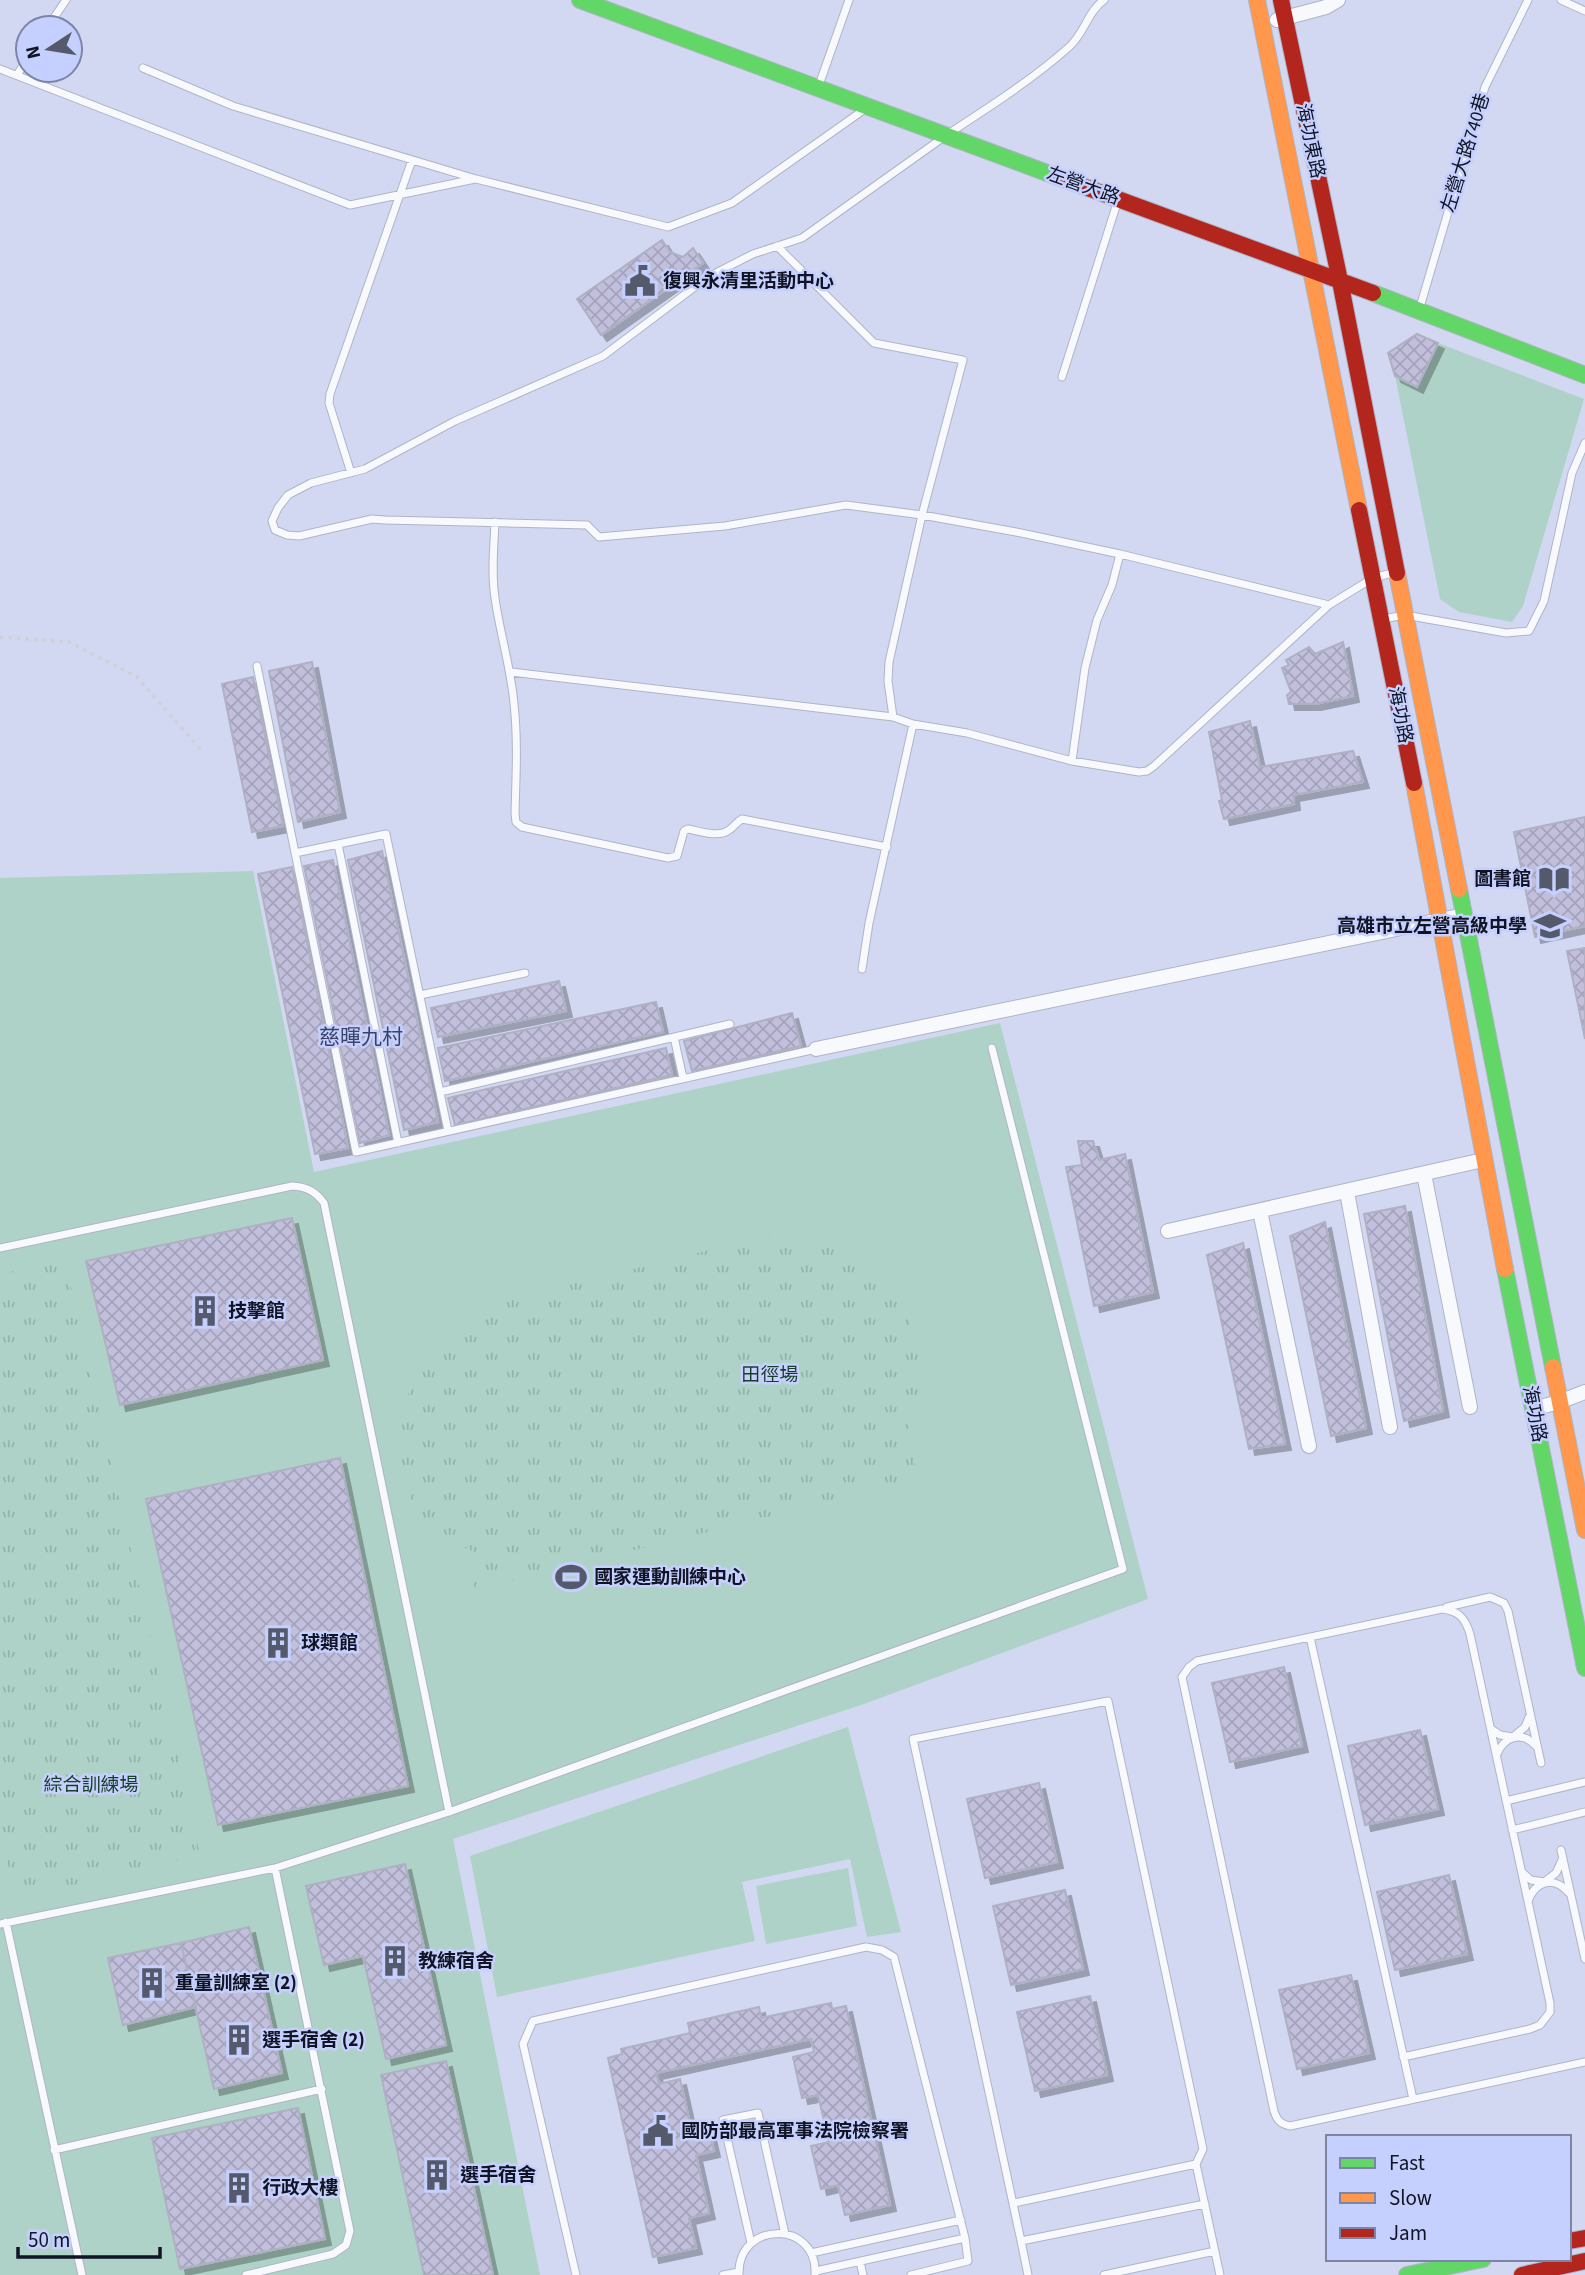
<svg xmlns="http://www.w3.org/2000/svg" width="1585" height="2275" font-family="'Source Sans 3','Noto Sans TC',sans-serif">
  <defs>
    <pattern id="park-tufts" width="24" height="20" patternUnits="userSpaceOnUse" patternTransform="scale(1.75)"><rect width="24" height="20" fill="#aed2c7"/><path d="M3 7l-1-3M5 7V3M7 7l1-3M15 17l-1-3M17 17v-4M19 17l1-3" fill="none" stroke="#95b3ab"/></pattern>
    <pattern id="building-cross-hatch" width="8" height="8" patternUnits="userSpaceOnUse" patternTransform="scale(1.75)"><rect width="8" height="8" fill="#c1bfdb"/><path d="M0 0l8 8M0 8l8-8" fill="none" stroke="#a5a3bc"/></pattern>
    <filter id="shadow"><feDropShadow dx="6" dy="6" stdDeviation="0" flood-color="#0004"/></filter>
  </defs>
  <rect width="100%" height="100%" fill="#d2d8f1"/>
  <path fill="#aed2c7" d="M1438,343L1584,399L1523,606L1512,622L1459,612L1440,599L1395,376L1417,387Z
    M253,871L314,1172L1000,1023L1148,1599L864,1704L453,1839L540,2275H0V878Z
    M848,1727L901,1932L867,1937L850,1859L742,1882L755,1941L497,1997L470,1856Z
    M848,1868L857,1926L766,1944L756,1886Z"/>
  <path fill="url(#park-tufts)" d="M774,1236C808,1237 847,1246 875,1268C902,1291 922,1345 920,1380C919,1403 910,1425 900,1446L910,1444L919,1479L475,1590L467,1557L480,1554C460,1546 439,1537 425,1521C412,1506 405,1486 401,1467C386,1394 441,1324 508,1300L750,1240Z
    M65,1260L200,1855L15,1899L0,1824V1274Z"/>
  <path fill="url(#building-cross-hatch)" stroke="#afb0c3" stroke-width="2" filter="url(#shadow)" d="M662,240L670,252L683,257L693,248L703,263L601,335L577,299Z
    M1417,334L1438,343L1417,387L1395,376L1388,353Z
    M1343,642L1353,696L1315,704H1289L1287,695L1291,692L1282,668L1289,665L1286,660L1309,647L1315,654Z
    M312,662L340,812L298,822L269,671Z
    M253,677L283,826L252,832L222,684Z
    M1250,721L1260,767L1353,751L1363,782L1293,795L1294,804L1224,819L1219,801L1222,800L1209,732Z
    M1585,817V926L1535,937L1514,832Z
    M382,851L438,1122L404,1130L348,860Z
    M333,860L389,1135L360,1143L304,866Z
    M292,867L348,1148L315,1154L258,874Z
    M1585,948V1039L1567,951Z
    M559,981L566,1011L438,1037L431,1008Z
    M656,1002L663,1032L445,1081L438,1048Z
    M792,1013L801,1046L692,1071L684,1041Z
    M666,1048L672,1075L455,1125L448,1098Z
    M1078,1141H1093L1099,1160L1125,1154L1153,1292L1094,1306L1066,1167L1082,1165Z
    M1405,1206L1443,1411L1404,1421L1364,1214Z
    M292,1218L323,1360L120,1405L86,1261Z
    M1325,1222L1366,1428L1331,1436L1290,1236Z
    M1243,1243L1285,1444L1249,1449L1207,1255Z
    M340,1458L408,1786L218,1825L146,1499Z
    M1284,1667L1302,1746L1230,1762L1212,1683Z
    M1420,1730L1438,1809L1365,1825L1348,1746Z
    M1039,1783L1057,1862L985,1878L967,1799Z
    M405,1864L446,2045L386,2059L363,1956L324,1965L306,1886Z
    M1449,1875L1467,1954L1395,1970L1377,1892Z
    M1065,1890L1083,1969L1011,1985L993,1906Z
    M249,1927L282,2073L214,2089L181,1943Z
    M181,1943L196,2007L123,2025L108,1958Z
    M1351,1975L1369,2053L1297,2069L1279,1990Z
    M1090,1996L1107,2075L1035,2091L1017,2012Z
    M831,2003L832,2009L846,2006L890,2205L845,2215L838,2185L821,2189L811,2146L829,2142L818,2095L802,2098L793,2057L814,2052L811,2039L656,2073L659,2084L680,2079L692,2133L709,2129L714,2151L696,2155L709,2213L689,2218L696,2248L653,2257L608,2058L622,2054L621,2049L690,2033L688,2023L759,2007L761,2018Z
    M446,2061L493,2275H424L381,2075Z
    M298,2108L325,2239L180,2269L152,2138Z"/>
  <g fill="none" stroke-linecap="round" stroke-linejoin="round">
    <defs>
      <path id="lane" d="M1561,0L1585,11
        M47,28L66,0
        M143,68L233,106L476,179L668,227L732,203L865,109
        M0,69L350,205L475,179
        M17,75L28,58
        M819,85L849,0
        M951,132C991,106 1033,79 1069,47C1084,34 1088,11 1104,0
        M941,139L802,238L753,254L708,277L603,356L455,421L365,469L311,483L288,495L278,508L272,521L275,530L287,535L299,536L372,519L385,520L587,525L599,537L725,526L846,505L922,515L1016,532L1120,554L1329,605
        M777,246L874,343L963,360L922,515L889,662L888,681L893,717
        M1420,307L1485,87L1528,0
        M1062,377L1118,200
        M351,473L329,403L330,394L412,160
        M495,522C494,547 491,573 495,598C500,634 511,668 514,704C518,740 516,777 515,813L516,822L522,827L668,858L677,856L684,831L688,829C699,831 719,838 729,830C734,827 736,822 742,819L887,847
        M1383,619L1405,615L1506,633L1529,631L1544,601L1572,473L1585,443
        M257,666L356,1152L816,1049
        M511,672L893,717L913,724L967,733L1072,761L1139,772L1147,771L1154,766L1329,605L1373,578L1396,572
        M1072,761L1085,668L1097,620L1112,585L1120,554
        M338,844L398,1143
        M295,853L386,834L448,1131
        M862,969L869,923L913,724
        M420,995L525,973
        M674,1037L683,1078
        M440,1092L730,1024
        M0,1248L292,1186C307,1187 315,1191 324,1203L449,1812
        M1447,1607L1490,1597L1504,1603L1508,1611L1541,1763
        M1310,1637L1413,2099
        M1491,1729L1500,1735L1513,1737L1525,1727L1529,1717
        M1497,1754C1504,1737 1522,1730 1536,1746
        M1506,1801L1585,1782
        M1512,1830L1585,1812
        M1561,1850L1585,1959
        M1522,1872L1531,1880L1544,1882L1556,1873L1562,1860
        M1528,1901C1536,1880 1554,1876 1569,1893
        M6,1922L82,2275
        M0,1924L275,1868L449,1812L1123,1569L992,1048
        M1403,2057L1530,2029L1540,2025L1550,2012V2003L1470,1634C1465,1618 1459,1611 1442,1609L1197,1661L1189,1667L1182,1677L1274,2111C1277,2120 1280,2124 1290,2126L1585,2062
        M54,2150L322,2089
        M1014,2203L1196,2164
        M1021,2241L913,1739L1108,1701L1203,2149L1196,2164L1220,2275
        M751,2243L723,2120L758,2113L785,2234
        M811,2253L961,2220
        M860,2262L863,2275
        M816,2271L965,2238
        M246,2275L333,2254L346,2245L350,2231L275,1868
        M576,2275L523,2044L533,2021L866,1947L882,1950L894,1957L965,2238L968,2261L911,2275
        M723,2275L739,2272
        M739,2275C737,2220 818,2220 815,2274
        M1028,2275L1021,2241L1205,2204
        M1104,2275L1215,2251"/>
      <path id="street" d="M1277,20L1326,7L1338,0
        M816,1049L1464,915
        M1424,1174L1470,1407
        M1347,1192L1390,1427
        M1260,1211L1309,1446
        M1168,1231L1483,1160
        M1533,1409L1559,1402L1585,1392"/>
      <path id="fast" d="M580,0L1058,177
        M1373,293L1585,375
        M1459,889L1553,1367
        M1505,1269L1585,1668
        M1407,2275L1483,2259"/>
      <path id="slow" d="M1257,0L1359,510
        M1397,573L1459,889
        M1414,783L1505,1269
        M1553,1367L1585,1530"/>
      <path id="jam" d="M1281,0L1340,281L1397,573
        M1058,177L1373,293
        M1359,510L1414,783
        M1569,2241L1585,2238
        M1522,2275L1585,2261"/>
    </defs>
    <use href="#lane" stroke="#afb4c7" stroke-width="9"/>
    <use href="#street" stroke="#afb4c7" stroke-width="16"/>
    <use href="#fast" stroke="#afb4c7" stroke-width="18"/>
    <use href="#slow" stroke="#afb4c7" stroke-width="18"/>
    <use href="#jam" stroke="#afb4c7" stroke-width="18"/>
    <path stroke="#cfd0d8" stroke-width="3.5" stroke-dasharray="3.5 5" stroke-linecap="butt" d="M0,637L69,642L137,677L202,751"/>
    <use href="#lane" stroke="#f8f9fd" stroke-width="7"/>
    <use href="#street" stroke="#f8f9fd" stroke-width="14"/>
    <use href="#fast" stroke="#63d668" stroke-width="16"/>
    <use href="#slow" stroke="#ff974d" stroke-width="16"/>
    <use href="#jam" stroke="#b3261e" stroke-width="16"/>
  </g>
  <defs>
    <symbol id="civic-bare" viewBox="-9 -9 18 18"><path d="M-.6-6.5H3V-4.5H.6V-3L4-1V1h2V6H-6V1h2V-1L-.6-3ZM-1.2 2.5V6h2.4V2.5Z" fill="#55596c" stroke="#c5d0fe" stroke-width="2.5" paint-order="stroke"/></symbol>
    <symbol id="library-bare" viewBox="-9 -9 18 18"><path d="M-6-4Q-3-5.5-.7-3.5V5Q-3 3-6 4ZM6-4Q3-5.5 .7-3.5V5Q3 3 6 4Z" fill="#55596c" stroke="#c5d0fe" stroke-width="2.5" paint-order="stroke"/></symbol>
    <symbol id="school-bare" viewBox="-9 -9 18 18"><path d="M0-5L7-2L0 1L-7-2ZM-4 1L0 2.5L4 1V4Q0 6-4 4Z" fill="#55596c" stroke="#c5d0fe" stroke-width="2.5" paint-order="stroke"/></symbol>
    <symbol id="building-bare" viewBox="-9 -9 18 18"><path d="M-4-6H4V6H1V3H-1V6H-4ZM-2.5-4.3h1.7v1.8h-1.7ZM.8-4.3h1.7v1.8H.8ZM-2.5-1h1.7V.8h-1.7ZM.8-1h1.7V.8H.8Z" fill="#55596c" stroke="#c5d0fe" stroke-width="2.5" paint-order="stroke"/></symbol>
    <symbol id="stadium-bare" viewBox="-9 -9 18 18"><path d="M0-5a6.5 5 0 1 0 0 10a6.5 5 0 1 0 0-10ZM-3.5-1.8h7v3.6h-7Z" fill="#55596c" stroke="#c5d0fe" stroke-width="2.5" paint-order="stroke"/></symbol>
  </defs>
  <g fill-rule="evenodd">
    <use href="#civic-bare" x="618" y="259" width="44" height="44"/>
    <use href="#library-bare" x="1532" y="857" width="44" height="44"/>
    <use href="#school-bare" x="1528" y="904" width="44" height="44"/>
    <use href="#building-bare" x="183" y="1289" width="44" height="44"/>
    <use href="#stadium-bare" x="549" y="1555" width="44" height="44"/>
    <use href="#building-bare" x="256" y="1621" width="44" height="44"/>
    <use href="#building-bare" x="373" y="1939" width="44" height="44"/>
    <use href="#building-bare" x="130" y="1961" width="44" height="44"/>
    <use href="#building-bare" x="217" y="2018" width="44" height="44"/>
    <use href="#civic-bare" x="636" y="2109" width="44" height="44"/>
    <use href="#building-bare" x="415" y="2153" width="44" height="44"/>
    <use href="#building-bare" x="217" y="2166" width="44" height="44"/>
  </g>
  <g text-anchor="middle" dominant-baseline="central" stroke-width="5" stroke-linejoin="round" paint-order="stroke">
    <g font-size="19" fill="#111424" stroke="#c5d0fe">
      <text transform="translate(1310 141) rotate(78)">海功東路</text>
      <text transform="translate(1466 153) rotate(-73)">左營大路740巷</text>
      <text transform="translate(1083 186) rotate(20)">左營大路</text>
      <text transform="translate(1400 715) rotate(79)">海功路</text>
      <text transform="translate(1534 1414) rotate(79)">海功路</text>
    </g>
    <g font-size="19" font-weight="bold" fill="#111424" stroke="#c5d0fe" text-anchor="start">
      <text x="663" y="281">復興永清里活動中心</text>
      <text x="1531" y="879" text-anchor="end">圖書館</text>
      <text x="1527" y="926" text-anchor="end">高雄市立左營高級中學</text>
      <text x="228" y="1311">技擊館</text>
      <text x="594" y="1577">國家運動訓練中心</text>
      <text x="301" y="1643">球類館</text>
      <text x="418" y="1961">教練宿舍</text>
      <text x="175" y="1983">重量訓練室 (2)</text>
      <text x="262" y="2040">選手宿舍 (2)</text>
      <text x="681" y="2131">國防部最高軍事法院檢察署</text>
      <text x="460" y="2175">選手宿舍</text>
      <text x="262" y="2188">行政大樓</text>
    </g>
    <g font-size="19" fill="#173e26" stroke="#c5d0fe">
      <text x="770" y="1375">田徑場</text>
      <text x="91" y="1785">綜合訓練場</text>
    </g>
    <g font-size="21" fill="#3b4369" stroke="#c5d0fe">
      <text x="361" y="1037">慈暉九村</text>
    </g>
  </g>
  <rect x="1326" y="2135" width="245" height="126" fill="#c5d0fe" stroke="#7d85a7" stroke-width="2"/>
  <rect x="1340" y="2158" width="35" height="10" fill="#63d668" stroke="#7d85a7" stroke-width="2"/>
  <text x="1389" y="2170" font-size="21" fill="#111424">Fast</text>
  <rect x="1340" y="2193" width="35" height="10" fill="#ff974d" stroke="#7d85a7" stroke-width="2"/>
  <text x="1389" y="2205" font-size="21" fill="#111424">Slow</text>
  <rect x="1340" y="2228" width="35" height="10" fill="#b3261e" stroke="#7d85a7" stroke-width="2"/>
  <text x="1389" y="2240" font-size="21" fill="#111424">Jam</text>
  <g transform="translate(49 49) rotate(258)"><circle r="33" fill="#c5d0fe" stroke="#7d85a7" stroke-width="2"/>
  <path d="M0-5L12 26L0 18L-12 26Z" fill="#55596c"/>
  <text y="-10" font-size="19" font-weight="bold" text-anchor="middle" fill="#111424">N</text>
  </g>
  <path d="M18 2247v10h142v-10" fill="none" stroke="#111424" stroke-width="3.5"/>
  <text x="28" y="2247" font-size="21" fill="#111424" stroke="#c5d0fe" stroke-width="5" paint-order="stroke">50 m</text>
</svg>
